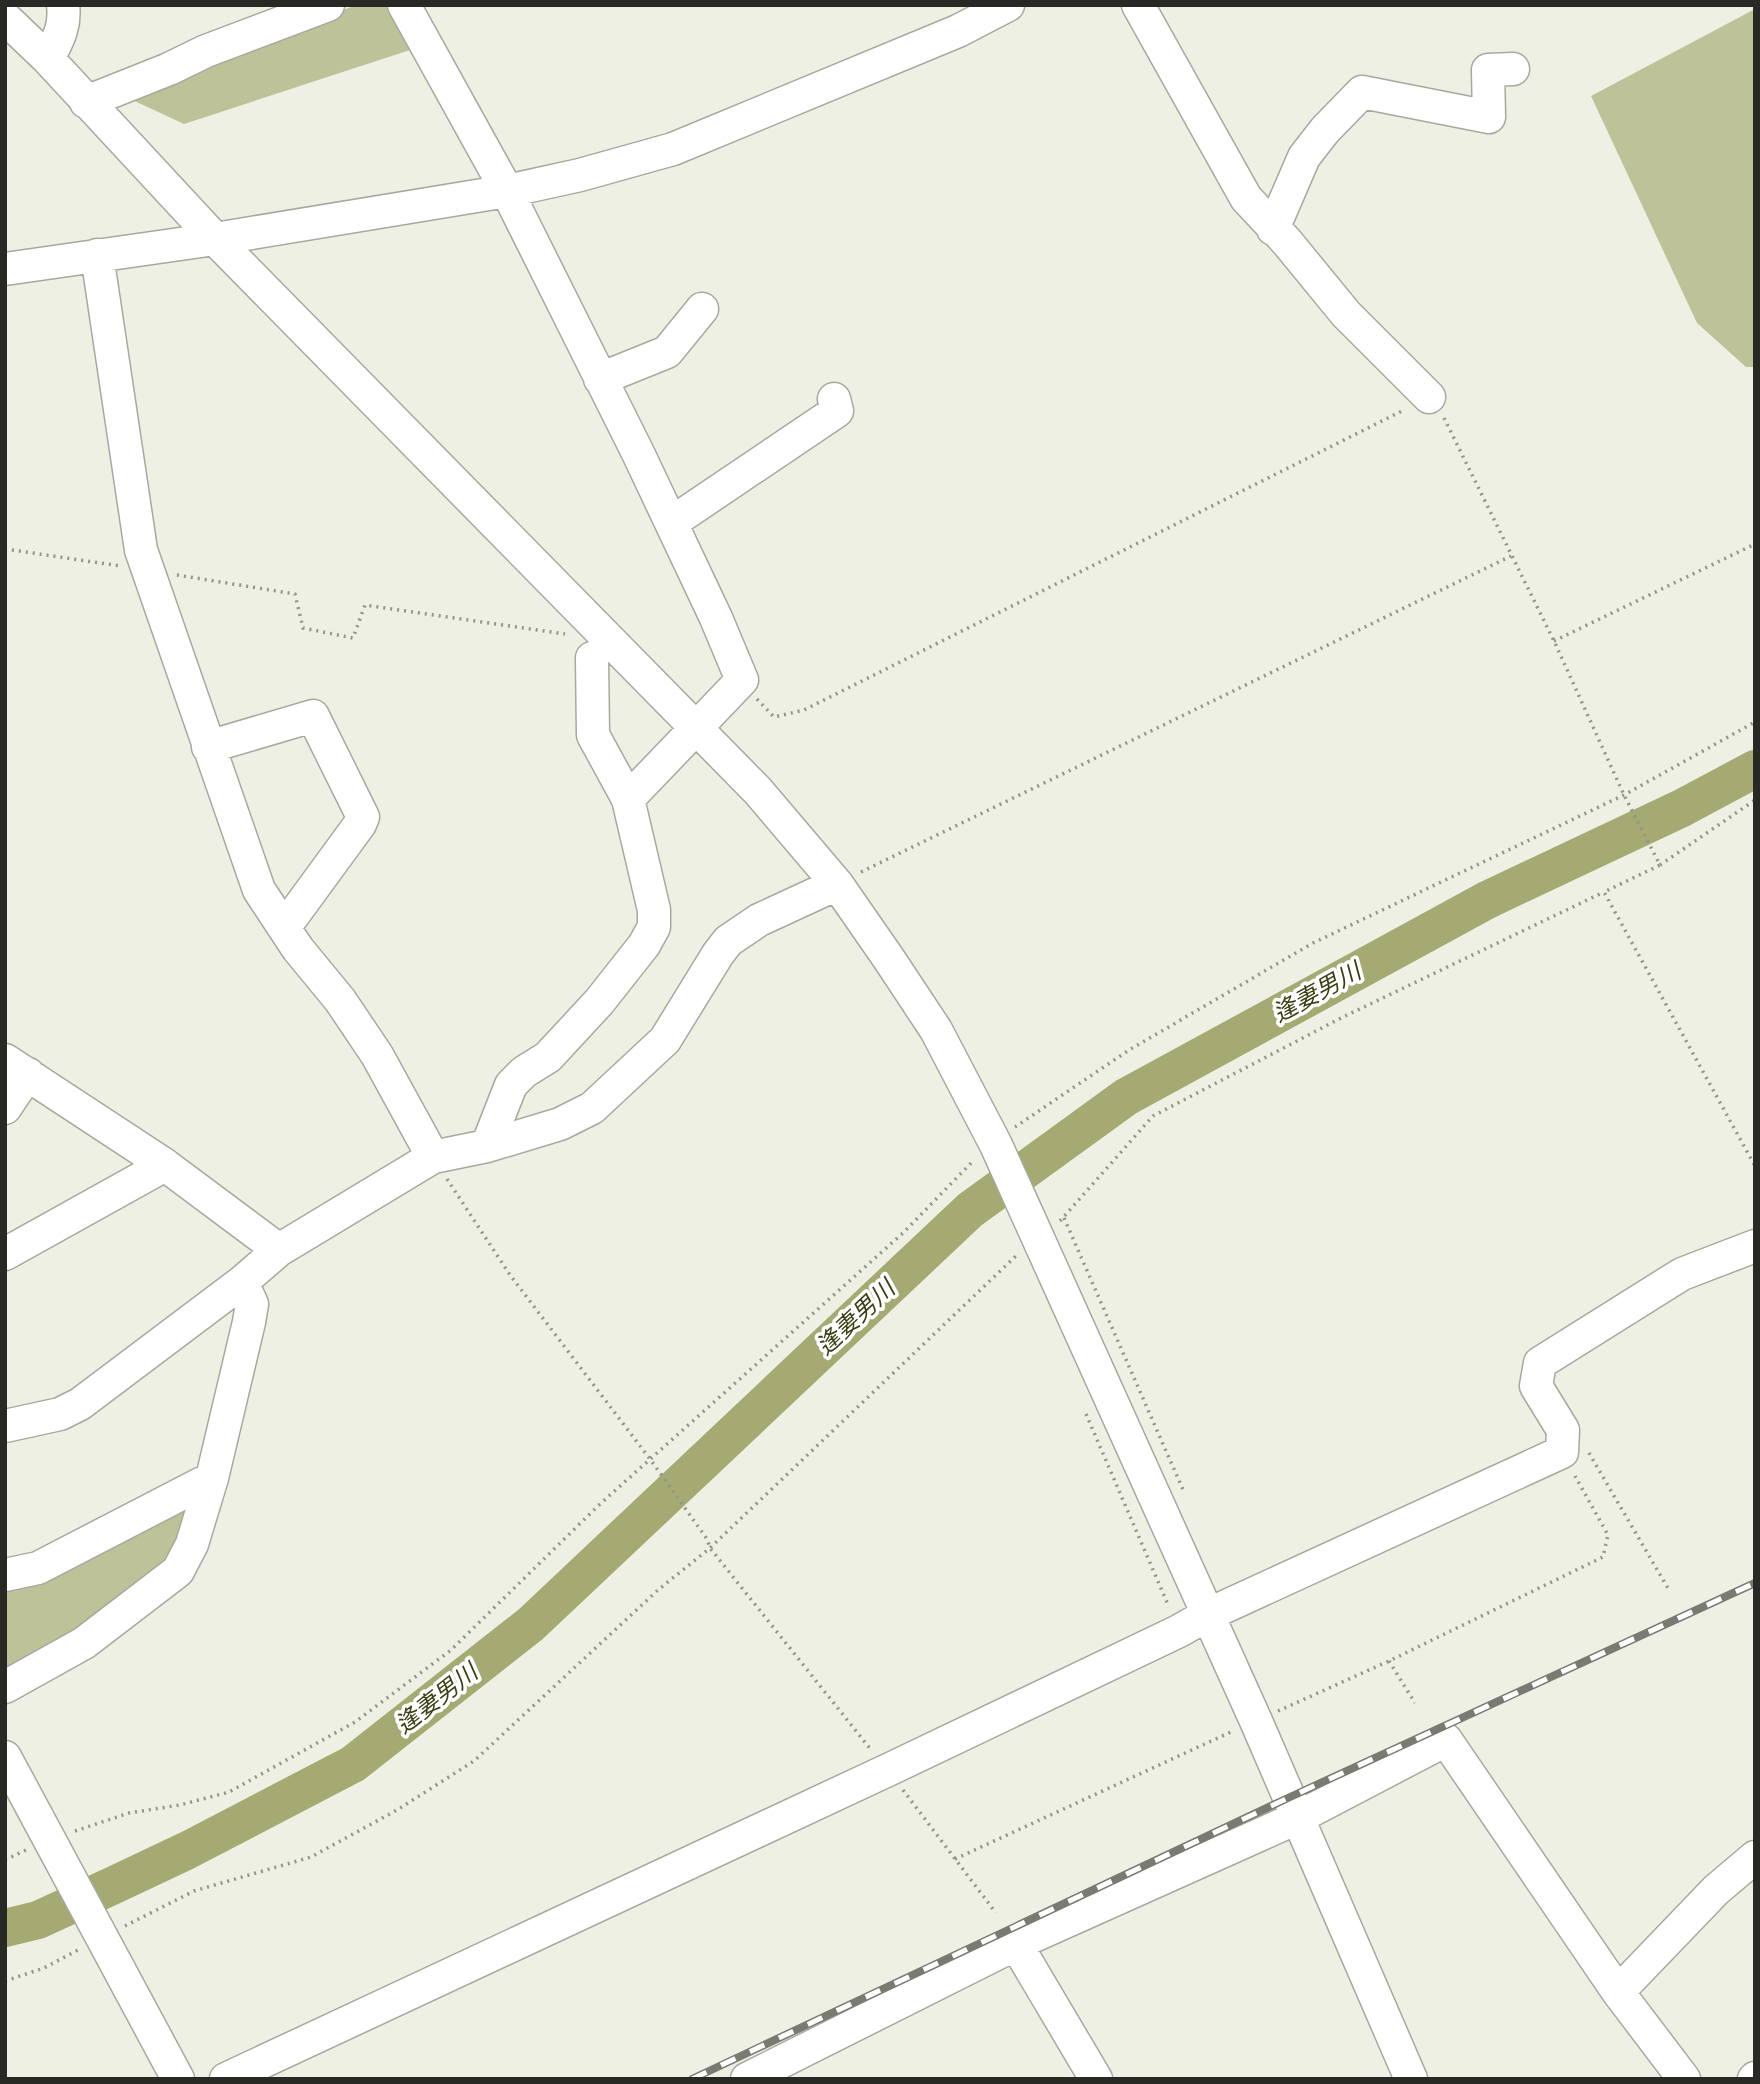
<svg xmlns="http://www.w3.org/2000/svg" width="1760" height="2084" font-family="'Source Sans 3','Noto Sans JP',sans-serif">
  <rect width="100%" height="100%" fill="#eef0e4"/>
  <path fill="#bdc298" d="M356,5H388L413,49L184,124L128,98Z
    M1755,9V367H1746L1697,323L1591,96Z
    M193,1494L185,1548L5,1683V1581Z"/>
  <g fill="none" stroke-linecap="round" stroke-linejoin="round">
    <path stroke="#a4aa71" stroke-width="38" d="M5,1928L38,1920L114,1885L188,1850L353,1764L531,1624L970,1210L1126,1097L1487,900L1682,808L1755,769"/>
    <defs>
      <path id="minor" d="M404,5L507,191L638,453L716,618L742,680L628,799L654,910V927L644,945L599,1002L548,1057L524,1072L511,1085L487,1146
        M1138,5L1246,198L1287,242L1346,314L1429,397
        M5,18L48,59L215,239L758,791L837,884L889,959L936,1030L996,1145L1256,1721L1411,2079
        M48,59C57,41 66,27 63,5
        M86,102L169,69L206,51L328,5
        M1273,229L1304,157L1325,130L1362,92L1489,117L1488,70L1513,69
        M97,255L141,550L259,890L298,949L340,1000L377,1055L433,1157
        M5,269L215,239L507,191L580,175L673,149L958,31L1008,5
        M600,379L667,352L702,309
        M671,523L837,411L834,399
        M592,658L593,735L628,799
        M208,747L313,716L363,817L360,824L292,917L282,925
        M5,1060L165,1165L279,1250
        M5,1108L28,1074
        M5,1254L165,1165
        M5,1426L60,1414L80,1404L242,1282L279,1250L433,1157L487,1146L560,1124L592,1108L665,1040L718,954L728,941L759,920L837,884
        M5,1575L38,1568L212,1478
        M5,1687L84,1643L178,1571L192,1544L212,1478L249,1322L252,1304L242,1282
        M5,1757L178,2079
        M1016,1944L1096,2079
        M1618,1992L1716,1890L1755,1857
        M226,2079L888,1770L1179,1631L1207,1615L1562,1452L1563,1430L1536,1386L1540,1363L1682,1274L1755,1246
        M747,2079L1016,1944L1297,1818L1446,1740L1618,1992L1684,2079
        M1754,2079L1755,2078"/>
    </defs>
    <use href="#minor" stroke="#a7a99e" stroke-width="35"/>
    <path stroke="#92938b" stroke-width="3.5" stroke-dasharray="2 5" stroke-linecap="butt" d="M1444,418L1554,641L1624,795L1660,865L1604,892L1755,1166
      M5,549L121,566
      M177,575L295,594L303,628L353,638L365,605L565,634
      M1554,641L1755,544
      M757,699L774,717L804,710L1404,410
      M1660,865L1755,800
      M861,872L1511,556
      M1015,1127L1129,1050L1313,943L1624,795L1755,722
      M447,1179L510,1275L650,1459L707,1539L710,1548L872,1751
      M1064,1218L1184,1492
      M1060,1221L1153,1116L1343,1017L1604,892
      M1086,1414L1169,1607
      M1589,1453L1669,1590
      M1389,1661L1415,1703
      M1278,1711L1389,1661L1603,1557L1608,1535L1575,1476
      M903,1790L996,1913
      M75,1831L129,1813L180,1805L229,1792L355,1722L451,1650L600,1504L903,1233L974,1160
      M955,1859L1233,1731
      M5,1860L26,1850
      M125,1926L194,1891L311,1857L397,1810L474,1761L658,1590L710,1548L1018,1254
      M5,1981L44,1968L80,1949"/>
    <use href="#minor" stroke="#fff" stroke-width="32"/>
    <defs>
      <path id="rail" d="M692,2079L1288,1798L1755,1583"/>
    </defs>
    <use href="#rail" stroke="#797a72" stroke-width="8"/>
    <use href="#rail" stroke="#fff" stroke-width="5" stroke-dasharray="16" stroke-linecap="butt"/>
  </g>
  <g text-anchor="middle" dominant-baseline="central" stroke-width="7" stroke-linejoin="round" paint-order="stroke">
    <g font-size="24" font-style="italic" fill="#3c4013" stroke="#fff">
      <text transform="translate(1317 993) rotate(-29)">逢妻男川</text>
      <text transform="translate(856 1318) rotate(-43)">逢妻男川</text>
      <text transform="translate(437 1699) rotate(-38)">逢妻男川</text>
    </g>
  </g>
  <rect width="1760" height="2084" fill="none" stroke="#282924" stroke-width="14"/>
</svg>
